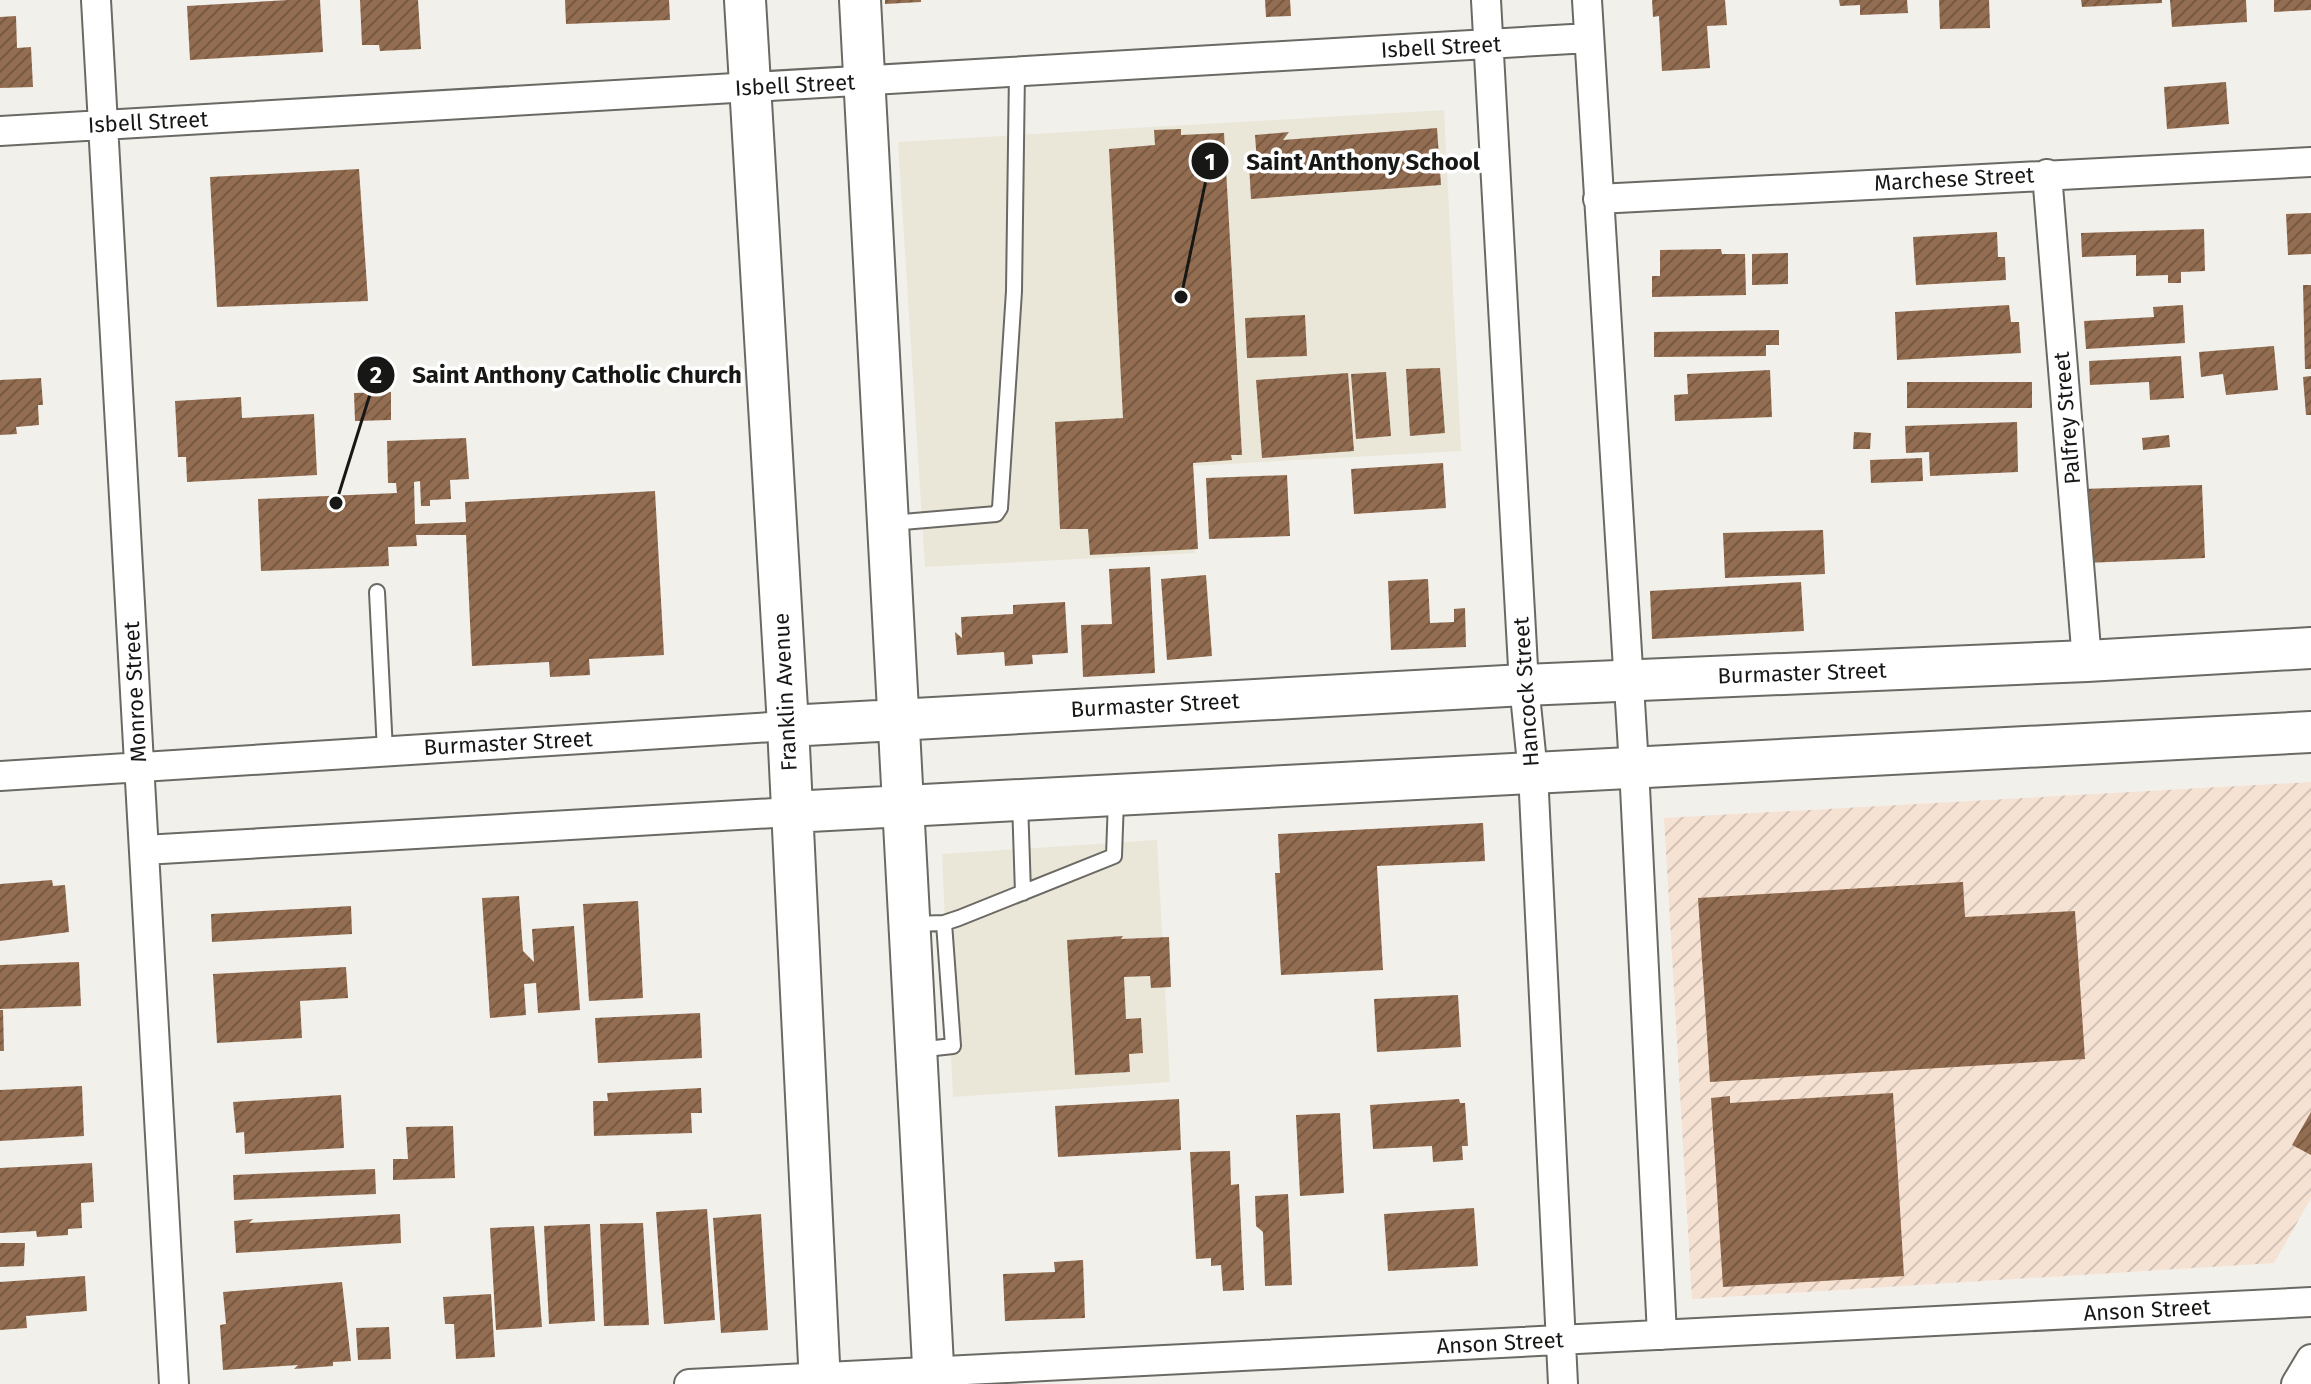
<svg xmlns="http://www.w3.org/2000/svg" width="2311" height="1384" font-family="'Fira Sans',sans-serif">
  <defs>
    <pattern id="industrial-furrows" width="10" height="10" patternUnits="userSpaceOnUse" patternTransform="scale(2)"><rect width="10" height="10" fill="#f6e2d3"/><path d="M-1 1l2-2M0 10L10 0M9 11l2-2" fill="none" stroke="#d2c1b4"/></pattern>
    <pattern id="building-hatch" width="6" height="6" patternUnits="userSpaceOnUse" patternTransform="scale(2)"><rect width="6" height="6" fill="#936d51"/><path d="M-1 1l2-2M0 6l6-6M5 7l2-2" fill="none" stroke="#775942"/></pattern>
  </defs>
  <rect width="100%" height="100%" fill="#f2f0ea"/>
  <path fill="#eae7d9" d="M1444,110L1461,451L1191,466L1195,553L925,567L898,142Z
    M1157,840L1170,1082L953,1097L942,854Z"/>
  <path fill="url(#industrial-furrows)" d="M2311,782V1198L2274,1263L1692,1299L1664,818Z"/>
  <path fill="url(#building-hatch)" d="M288,0H320L323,52L190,60L187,6Z
    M360,0H418L421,49L380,51L379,45H362Z
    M565,0H669L670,20L566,24Z
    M885,0H921V2L885,4Z
    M1265,0H1290L1291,16L1266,17Z
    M1652,0H1725L1727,25L1707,26L1710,68L1662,71L1659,16L1653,17Z
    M1839,0H1907L1908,13L1860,15V5L1840,6Z
    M1939,0H1989L1990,28L1940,29Z
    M2081,0H2162V3L2082,7Z
    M2170,0H2246L2247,22L2172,27Z
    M2274,0H2311V10L2274,12Z
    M16,16L17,48L31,47L33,87L0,88V17Z
    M2226,82L2229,124L2167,129L2164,87Z
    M1437,128L1441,185L1251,199L1249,164L1257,163L1255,135L1289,132L1283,140Z
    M1181,129V135L1224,133L1242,455H1231L1232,460L1193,463L1198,549L1090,555L1088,529H1060L1055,422L1123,418L1109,149L1155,145L1154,130Z
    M359,169L368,301L217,307L210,177Z
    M2311,213V254L2288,255L2286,214Z
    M2204,229L2205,271L2181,272V283H2168V275L2136,276V255L2082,257L2081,233Z
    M1997,232L1998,257H2005L2006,280L1916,285L1913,237Z
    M1721,249L1722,254H1745L1746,295L1652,297V276H1660V250Z
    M1788,253V284L1752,285V254Z
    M2303,285H2311V369H2305Z
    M2009,305L2011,322H2019L2021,353L1897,360L1895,312Z
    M2183,305L2185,343L2086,349L2084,321L2154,317L2153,307Z
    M1305,315L1307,356L1247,358L1245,318Z
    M1779,330V345H1766V356L1654,357V332Z
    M2274,346L2278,390L2226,395L2223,374L2201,377L2199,352Z
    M2181,356L2184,398L2150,400L2149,382L2090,385L2089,361Z
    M1440,368L1445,433L1410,436L1406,369Z
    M1770,370L1772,417L1675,421L1674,395L1688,394L1687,374Z
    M1386,372L1391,436L1356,439L1351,374Z
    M1348,373L1354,451L1262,458L1256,380Z
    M2311,376V415H2306L2303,377Z
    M41,378L43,405H38L39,425L16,427L17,434L0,435V380Z
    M1907,382H2032V408H1907Z
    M391,392V420L355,421L354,393Z
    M241,397L242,418L314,414L317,475L187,482L186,457H178L175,401Z
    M2017,422L2018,472L1930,476L1929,452L1906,453L1905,426Z
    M1854,432L1871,433L1870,449H1853Z
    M2169,435L2170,447L2143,450L2142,438Z
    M466,438L469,479L450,480L451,499L430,500V506H421L420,481L414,482L415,524L466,522L465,502L655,491L664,655L589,659L590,675L550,677L549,662L472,666L466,535H416L417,546L388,547L389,566L261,571L258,499L397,493L396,483H388L387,441Z
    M1922,458L1923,481L1871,483L1870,460Z
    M1443,463L1446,508L1354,514L1351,469Z
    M1287,475L1290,536L1209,539L1206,478Z
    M2202,485L2205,558L2085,563L2082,489Z
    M1823,530L1825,574L1725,578L1723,533Z
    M1150,567L1155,673L1083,677L1081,625L1112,624L1109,569Z
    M1206,575L1212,656L1167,660L1161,579Z
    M1428,579L1430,623L1454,622V609L1465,608L1466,647L1391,650L1388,581Z
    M1801,582L1804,631L1652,639L1650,591Z
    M1065,602L1068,653L1032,655L1033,664L1005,666L1004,652L957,655L955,632L962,638L961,617L1013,614V605Z
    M1483,823L1485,861L1377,866L1383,970L1281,975L1275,873H1280L1278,834Z
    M52,880L53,886L65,885L69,932L0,941V884Z
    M1963,882L1965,917L2075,911L2085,1059L1710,1082L1698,898Z
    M519,896L523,951L534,962L532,929L574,926L580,1010L538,1013L536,983L524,984L526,1015L490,1018L482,898Z
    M638,901L643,998L589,1001L583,904Z
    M351,906L352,934L212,942L211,914Z
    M1123,936L1121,939L1169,937L1171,987L1151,988L1150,976L1124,977L1126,1019L1141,1018L1143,1053L1129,1054L1130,1072L1075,1075L1067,940Z
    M79,962L81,1006L0,1009V965Z
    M346,967L348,998L300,1001L302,1038L217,1043L213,974Z
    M1458,995L1461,1047L1377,1052L1374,999Z
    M0,1010H3L4,1051H0Z
    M700,1013L702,1058L598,1063L595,1018Z
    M82,1086L84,1136L0,1141V1090Z
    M701,1088L702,1113H691L692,1133L594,1136L593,1101H608L607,1093Z
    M1893,1093L1904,1276L1723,1287L1711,1098L1730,1096V1103Z
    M341,1095L344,1148L245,1154L244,1132L236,1133L233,1102Z
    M1179,1099L1181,1150L1058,1157L1055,1106Z
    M1459,1099L1460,1103H1465L1468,1146H1462L1463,1160L1433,1162L1432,1146L1373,1149L1370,1105Z
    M2311,1112V1155L2292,1145Z
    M1340,1113L1344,1193L1300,1196L1296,1115Z
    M453,1126L455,1178L393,1180V1159H408L406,1127Z
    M1230,1151L1231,1185L1239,1184L1244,1290L1223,1291L1221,1265L1211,1266V1258L1196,1259L1190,1152Z
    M92,1163L94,1202L81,1203L82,1228L68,1229V1235L37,1237L36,1231L0,1233V1168Z
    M375,1169L376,1194L234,1200L233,1175Z
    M1288,1194L1292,1285L1265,1286L1263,1232L1256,1226L1255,1196Z
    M1474,1208L1478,1266L1388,1271L1384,1214Z
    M707,1209L715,1320L664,1324L656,1212Z
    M400,1214L401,1243L236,1253L234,1221L253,1219L249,1223Z
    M761,1214L768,1330L721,1333L713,1218Z
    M643,1223L649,1325L604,1326L600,1224Z
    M590,1224L595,1321L549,1324L544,1226Z
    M534,1226L542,1327L496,1330L490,1228Z
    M0,1243H25L24,1266L0,1267Z
    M1083,1260L1085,1318L1005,1321L1003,1274L1055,1272L1054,1262Z
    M85,1276L87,1311L26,1316L27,1328L0,1330V1282Z
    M342,1282L351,1361L333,1362V1366L294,1369L298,1365L223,1370L220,1325L226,1324L223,1292Z
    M491,1294L495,1357L456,1359L454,1324H445L443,1297Z
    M389,1327L391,1359L358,1360L356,1328Z"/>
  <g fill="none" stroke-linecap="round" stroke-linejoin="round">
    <defs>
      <path id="service" d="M891,523L996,514L1000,508L1014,291L1017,71
        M377,592L385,751
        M1020,801L1023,893
        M913,924L944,923L959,918L1114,856L1116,799
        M917,1050L953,1046L944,923"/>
      <path id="minor" d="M96,0L174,1384
        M1486,0L1524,685L1533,773L1563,1384
        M1587,0L1634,767L1662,1335
        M0,131L1589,38
        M2047,174L2087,661
        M1598,199L2311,162
        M0,776L788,726
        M144,850L791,812
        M689,1384L2311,1302
        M2296,1384L2311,1359"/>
      <path id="secondary" d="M745,0L788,726L820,1384
        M860,0L934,1384
        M788,726L1524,685L2087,661L2311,648
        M791,812L2311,732"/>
    </defs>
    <use href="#service" stroke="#6a6963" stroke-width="18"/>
    <use href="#minor" stroke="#6a6963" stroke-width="32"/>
    <use href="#secondary" stroke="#6a6963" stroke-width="44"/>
    <use href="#service" stroke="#fff" stroke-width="14"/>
    <use href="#minor" stroke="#fff" stroke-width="28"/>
    <use href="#secondary" stroke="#fff" stroke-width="40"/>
  </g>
  <g text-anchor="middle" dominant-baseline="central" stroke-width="7" stroke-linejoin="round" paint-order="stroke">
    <g font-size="22" fill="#171715" stroke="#fff">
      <text transform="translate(1441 47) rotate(-3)">Isbell Street</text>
      <text transform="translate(795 85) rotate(-3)">Isbell Street</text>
      <text transform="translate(148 122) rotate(-3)">Isbell Street</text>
      <text transform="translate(1954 179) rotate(-3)">Marchese Street</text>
      <text transform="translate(2067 418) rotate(-95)">Palfrey Street</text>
      <text transform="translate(1802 673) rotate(-2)">Burmaster Street</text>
      <text transform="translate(135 692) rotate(-93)">Monroe Street</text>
      <text transform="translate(785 692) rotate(-93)">Franklin Avenue</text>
      <text transform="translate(1526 692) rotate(-94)">Hancock Street</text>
      <text transform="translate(1155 705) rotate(-3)">Burmaster Street</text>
      <text transform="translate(508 743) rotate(-3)">Burmaster Street</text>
      <text transform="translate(2147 1310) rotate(-3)">Anson Street</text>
      <text transform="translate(1500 1343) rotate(-3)">Anson Street</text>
    </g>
  </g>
  <path fill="none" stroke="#171715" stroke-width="3" d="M1181 297L1210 161M336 503L376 375"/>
  <g fill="#171715" stroke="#fff" stroke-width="3">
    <circle cx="1181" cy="297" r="8"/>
    <circle cx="336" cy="503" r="8"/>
    <circle cx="1210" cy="161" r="20"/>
    <circle cx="376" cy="375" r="20"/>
  </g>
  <g font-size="24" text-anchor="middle" font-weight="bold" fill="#fff">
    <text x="1210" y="170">1</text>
    <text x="376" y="383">2</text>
  </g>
  <g font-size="24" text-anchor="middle" font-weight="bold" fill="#171715" stroke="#fff" stroke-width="7" stroke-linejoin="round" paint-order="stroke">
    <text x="1363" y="170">Saint Anthony School</text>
    <text x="577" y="383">Saint Anthony Catholic Church</text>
  </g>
</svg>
